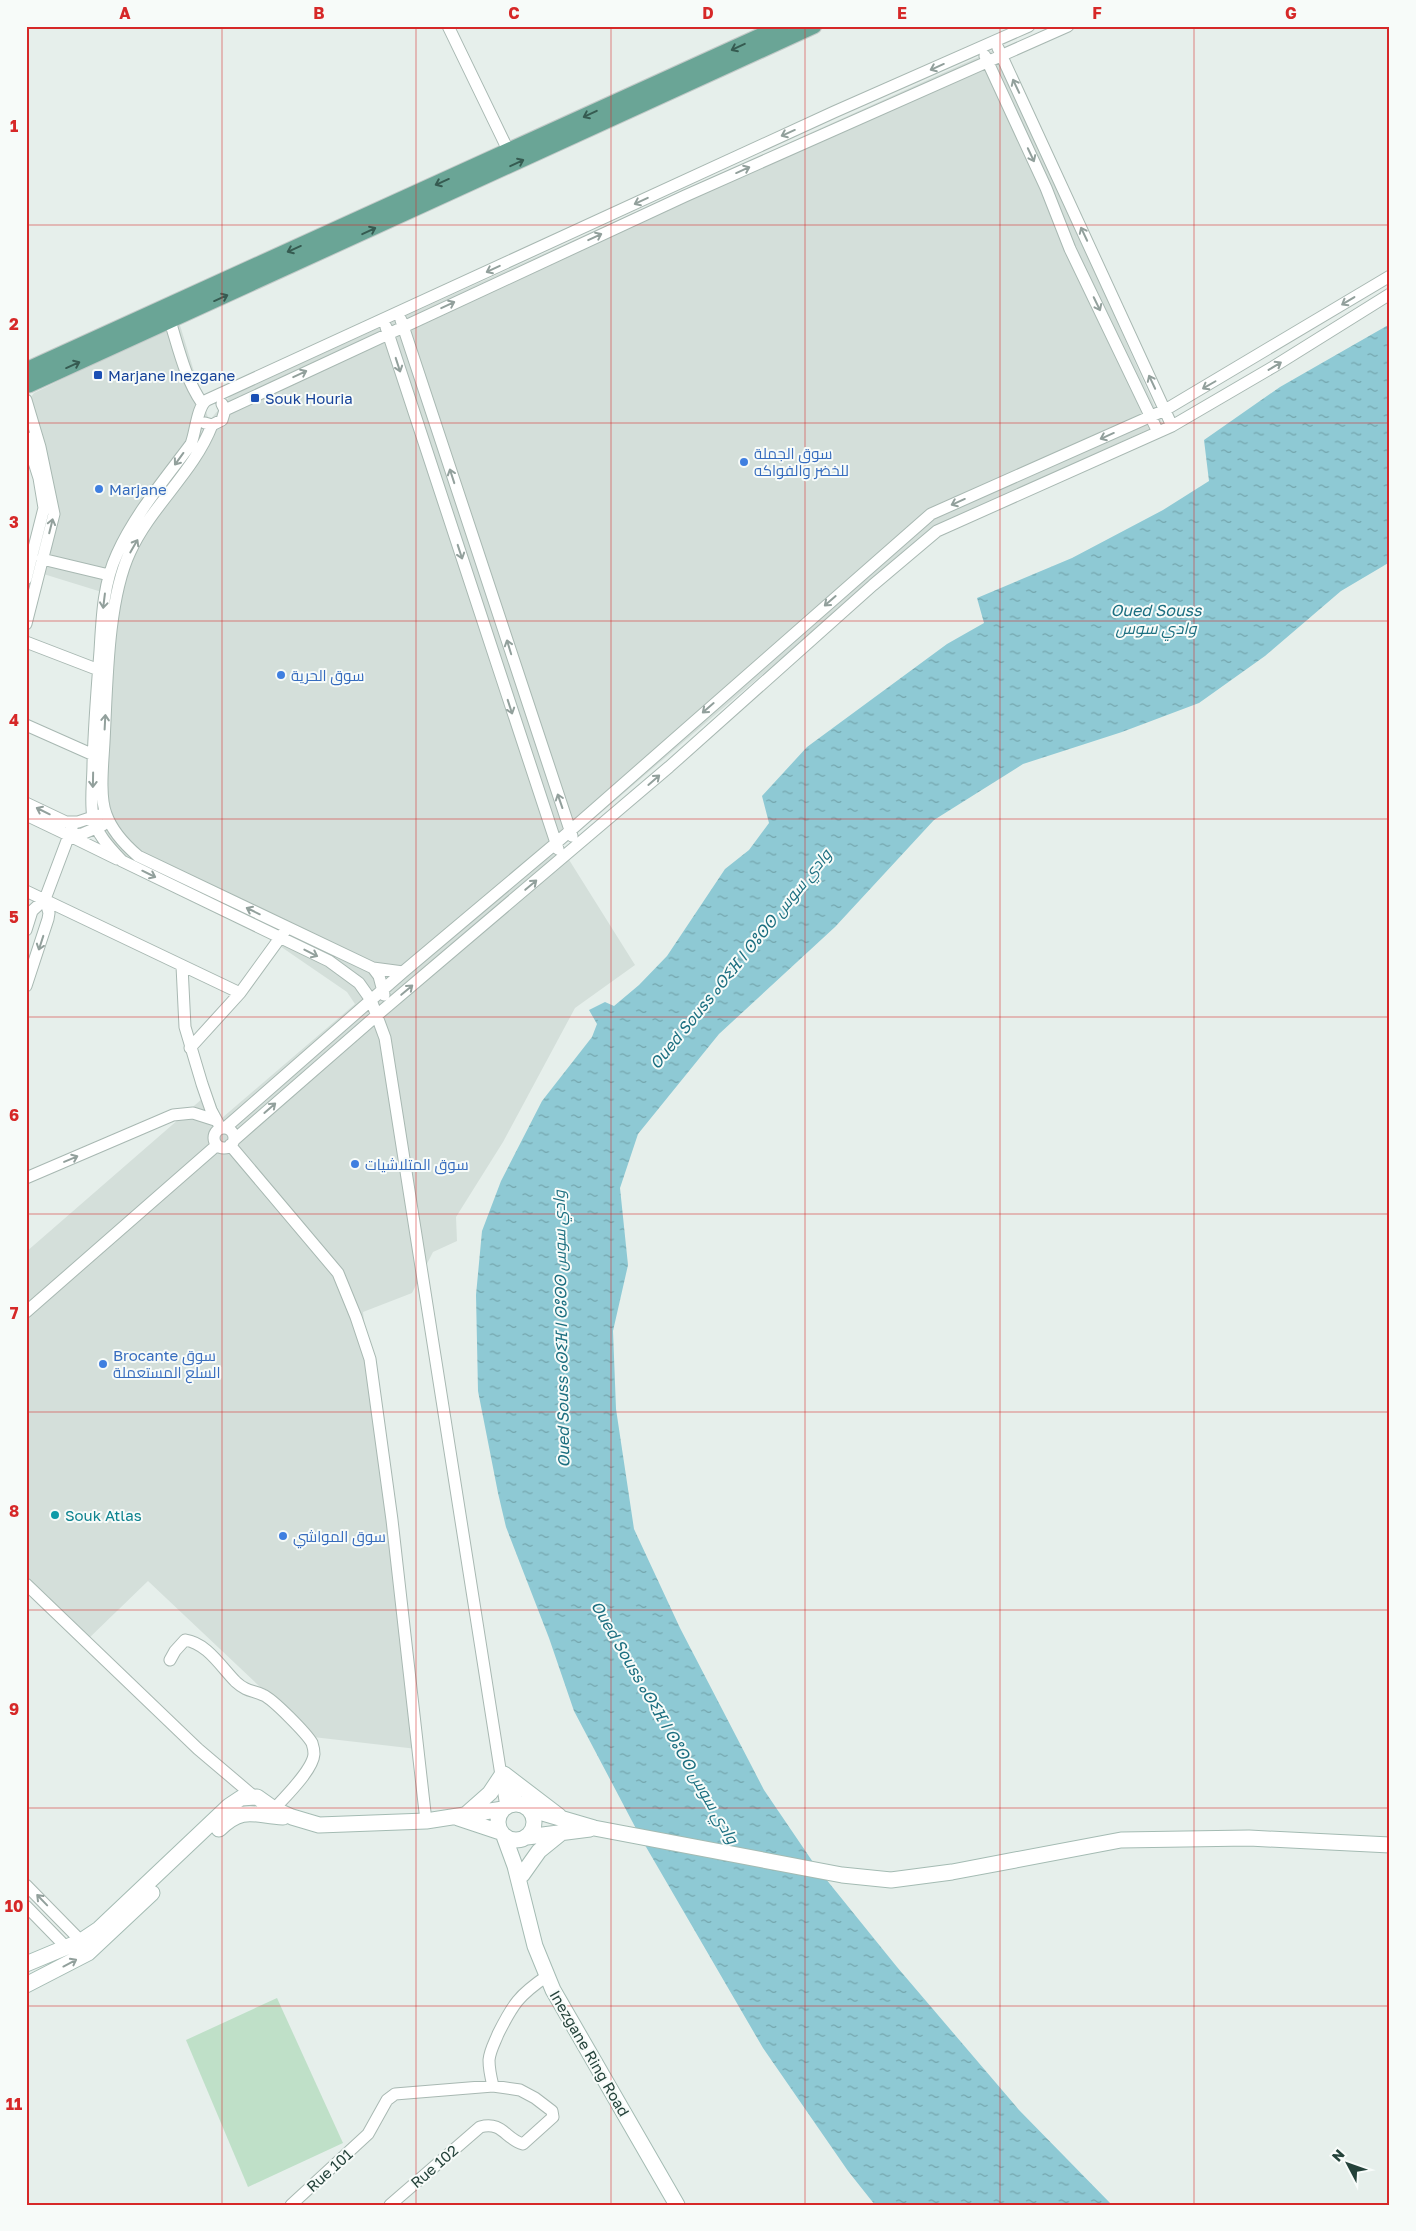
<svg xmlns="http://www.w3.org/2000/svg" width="1416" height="2231" font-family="'Golos Text',Cairo,'Noto Sans Tifinagh',sans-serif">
  <defs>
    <pattern id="water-ripples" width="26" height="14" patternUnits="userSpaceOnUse" patternTransform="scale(1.25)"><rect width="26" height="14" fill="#8ec9d4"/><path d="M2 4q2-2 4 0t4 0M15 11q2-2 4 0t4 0" fill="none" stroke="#74a5ad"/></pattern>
  </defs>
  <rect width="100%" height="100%" fill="#e6efeb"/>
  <path fill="#d4dfda" d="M996,49L1162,423L933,528L561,847L635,965L575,1008L503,1142L456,1217L457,1241L433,1252L412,1293L363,1312L417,1749L313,1737L148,1581L87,1640L26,1581V1252L210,1092L222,1118L355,1004L347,992L245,922L126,859L96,826L105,593L37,572L52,511L31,397L34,393L179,322L209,421L231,395Z"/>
  <path fill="#bfe0c8" d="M277,1998L343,2143L248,2187L186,2040Z"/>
  <path fill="url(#water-ripples)" d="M1390,324V562L1341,591L1265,656L1199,703L1122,732L1023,764L934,820L835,927L719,1034L638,1134L620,1188L628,1265L613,1331L616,1409L634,1529L680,1628L764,1790L817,1868L897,1967L1019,2110L1112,2205H875L848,2171L763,2048L642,1840L574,1711L549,1638L506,1527L498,1493L478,1391L476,1295L482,1231L501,1181L542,1101L592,1037L597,1024L589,1010L605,1002L614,1006L639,985L667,956L725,869L749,850L769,823L762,796L807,747L947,644L984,623L977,598L1072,558L1163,510L1209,481L1204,440L1280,387Z"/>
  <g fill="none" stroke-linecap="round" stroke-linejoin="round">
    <defs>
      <path id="street" d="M448,26L509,152
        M998,48L1172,426
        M985,56L1046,188L1070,249L1158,432
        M401,320L572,836
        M170,321C179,350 185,378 202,403
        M386,327L558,849
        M26,400L40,447L54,514L26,624
        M225,410L685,196L1068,26
        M205,423L212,425L222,420L225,410L222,404
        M212,425C194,472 151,506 130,552C107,601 107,687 104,742C103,762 99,796 106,814C112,831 124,844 138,856L373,968L379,976L384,995
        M26,437L39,478L44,508L26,579
        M42,559L109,575
        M26,642L104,672
        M26,725L98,757
        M26,803L66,822H78L99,815
        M26,815L70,836L82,834L103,825
        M70,836L117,859
        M26,891L240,993L285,931
        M26,930L32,911L45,899L74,822
        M182,966L185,1027L202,1084L211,1110L218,1123
        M373,968L403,972
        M26,986L48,919L49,913L45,899
        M190,1048L240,993
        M225,1128L403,972L555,844L931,514L1165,410L1390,276
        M214 1138a10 10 0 1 1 20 0a10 10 0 1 1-20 0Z
        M234,1140L376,1016L669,767L873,585L937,531L1172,426L1273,367L1390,294
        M230,1145L338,1273L356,1317L370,1359L392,1520L426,1821
        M26,1178L173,1115L193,1113L215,1120
        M26,1312L217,1145
        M26,1584L198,1749L257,1799
        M170,1660L175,1651L185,1640C207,1643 221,1667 236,1682C247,1692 252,1690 263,1695C273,1699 307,1734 312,1743C313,1746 314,1752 314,1754C313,1770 285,1797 274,1809L272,1814
        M506,1777L519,1804
        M506,1807L385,1038L371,1000L359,983L329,961L122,861C111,849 97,835 93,818C90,801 93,781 93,764C94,726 97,689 100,651C102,618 103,584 117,554C135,514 165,479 191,444C196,431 197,406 207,400L834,112L1029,26
        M26,1885L81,1941
        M26,1906L67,1948
        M493,2086C491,2078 489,2068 489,2060C490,2050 495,2042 498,2034C513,2004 519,1995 547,1976
        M291,2205L368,2134L387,2100L395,2094L493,2086L520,2090L535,2098L552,2111L553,2117L523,2144C505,2139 503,2121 480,2127L390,2205"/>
      <path id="secondary" d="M504,1774L559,1816
        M498 1822a18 18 0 1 1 36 0a18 18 0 1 1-36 0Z
        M529,1809L594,1828L842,1875L891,1880L952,1872L1121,1840L1249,1838L1390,1845
        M464,1816L490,1793L502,1775
        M458,1818L500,1832
        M219,1829C243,1806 253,1815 283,1817
        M504,1836L515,1866L535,1946L553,1990L677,2205
        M527,1837L590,1829
        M522,1875L539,1851L560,1834
        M26,1964L81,1941L99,1929L229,1806L241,1798L257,1797L274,1809L292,1817L319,1825L426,1821L503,1809
        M26,1985L88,1953L152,1893"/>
      <path id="primary" d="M26,370L782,26
        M29,385L814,26"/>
    </defs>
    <use href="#street" stroke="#a8b8b2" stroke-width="13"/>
    <use href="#secondary" stroke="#a4bbb3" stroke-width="17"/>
    <use href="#primary" stroke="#c2cac8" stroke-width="17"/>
    <use href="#street" stroke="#fff" stroke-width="11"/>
    <use href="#secondary" stroke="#fff" stroke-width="15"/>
    <use href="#primary" stroke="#6aa596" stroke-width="15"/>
  </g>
  <defs><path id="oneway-shaft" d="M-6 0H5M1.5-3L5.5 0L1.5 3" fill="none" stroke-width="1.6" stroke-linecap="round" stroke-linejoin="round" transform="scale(1.25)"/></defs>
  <g stroke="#365b51">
    <use href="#oneway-shaft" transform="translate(738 47) rotate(155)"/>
    <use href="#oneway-shaft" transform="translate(590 114) rotate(155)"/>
    <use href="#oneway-shaft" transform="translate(517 163) rotate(-25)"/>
    <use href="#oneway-shaft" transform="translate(442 182) rotate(156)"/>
    <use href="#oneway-shaft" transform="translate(369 231) rotate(-25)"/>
    <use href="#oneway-shaft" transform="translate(294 249) rotate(156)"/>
    <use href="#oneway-shaft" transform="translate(221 298) rotate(-24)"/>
    <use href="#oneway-shaft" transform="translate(73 365) rotate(-24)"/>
  </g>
  <g stroke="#92a09c">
    <use href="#oneway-shaft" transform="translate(937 67) rotate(156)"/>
    <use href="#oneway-shaft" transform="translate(1016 86) rotate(-115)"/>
    <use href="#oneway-shaft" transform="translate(788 133) rotate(156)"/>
    <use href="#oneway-shaft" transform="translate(1031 155) rotate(65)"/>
    <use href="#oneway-shaft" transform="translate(743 170) rotate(-24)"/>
    <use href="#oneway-shaft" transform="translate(641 201) rotate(155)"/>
    <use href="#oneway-shaft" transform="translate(1084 234) rotate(-115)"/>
    <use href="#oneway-shaft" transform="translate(595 237) rotate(-25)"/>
    <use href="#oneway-shaft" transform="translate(493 269) rotate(155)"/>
    <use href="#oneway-shaft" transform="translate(1348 301) rotate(149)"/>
    <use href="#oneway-shaft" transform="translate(1097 304) rotate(64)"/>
    <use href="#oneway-shaft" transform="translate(448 305) rotate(-25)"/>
    <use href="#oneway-shaft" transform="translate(398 365) rotate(72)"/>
    <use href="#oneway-shaft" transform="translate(1275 366) rotate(-31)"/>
    <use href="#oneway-shaft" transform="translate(300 374) rotate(-25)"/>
    <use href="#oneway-shaft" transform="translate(1152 382) rotate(-115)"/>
    <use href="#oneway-shaft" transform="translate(1209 385) rotate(150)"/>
    <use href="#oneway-shaft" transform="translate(1107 436) rotate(156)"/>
    <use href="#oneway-shaft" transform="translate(179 459) rotate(126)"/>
    <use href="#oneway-shaft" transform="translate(452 476) rotate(-108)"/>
    <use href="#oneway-shaft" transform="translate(958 502) rotate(156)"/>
    <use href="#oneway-shaft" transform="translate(51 526) rotate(-76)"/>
    <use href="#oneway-shaft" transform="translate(134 546) rotate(-60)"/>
    <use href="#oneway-shaft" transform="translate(460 552) rotate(72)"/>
    <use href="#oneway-shaft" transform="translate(104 601) rotate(97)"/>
    <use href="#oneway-shaft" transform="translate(830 601) rotate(139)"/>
    <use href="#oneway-shaft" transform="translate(509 647) rotate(-107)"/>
    <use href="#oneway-shaft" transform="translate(510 707) rotate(72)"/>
    <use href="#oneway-shaft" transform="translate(708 708) rotate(139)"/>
    <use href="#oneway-shaft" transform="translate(105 722) rotate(-87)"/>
    <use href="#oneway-shaft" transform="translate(93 780) rotate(91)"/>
    <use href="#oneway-shaft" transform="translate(654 780) rotate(-41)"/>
    <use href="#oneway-shaft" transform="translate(560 801) rotate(-109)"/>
    <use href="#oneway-shaft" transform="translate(43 811) rotate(-154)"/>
    <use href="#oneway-shaft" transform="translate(149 874) rotate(26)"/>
    <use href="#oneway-shaft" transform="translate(531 885) rotate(-40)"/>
    <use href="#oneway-shaft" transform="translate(253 911) rotate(-154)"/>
    <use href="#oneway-shaft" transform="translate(41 943) rotate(108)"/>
    <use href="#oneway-shaft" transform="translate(311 953) rotate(27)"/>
    <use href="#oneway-shaft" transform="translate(407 990) rotate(-40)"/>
    <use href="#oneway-shaft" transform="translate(270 1108) rotate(-41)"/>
    <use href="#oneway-shaft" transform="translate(71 1159) rotate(-23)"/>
    <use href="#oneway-shaft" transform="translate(42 1900) rotate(-134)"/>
    <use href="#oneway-shaft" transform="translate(70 1963) rotate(-28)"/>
  </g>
  <path fill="none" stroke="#d62828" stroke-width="1" stroke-opacity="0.55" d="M222,26V2205M416,26V2205M611,26V2205M805,26V2205M1000,26V2205M1194,26V2205M26,225H1390M26,423H1390M26,621H1390M26,819H1390M26,1017H1390M26,1214H1390M26,1412H1390M26,1610H1390M26,1808H1390M26,2006H1390"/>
  <g fill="#1a4fb4" stroke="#f7fbf9" stroke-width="2">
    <rect x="93" y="370" width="10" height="10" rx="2.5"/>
    <rect x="250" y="393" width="10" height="10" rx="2.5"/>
  </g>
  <g fill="#3f7fe0" stroke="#f7fbf9" stroke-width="2">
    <circle cx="744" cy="462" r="5"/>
    <circle cx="99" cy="489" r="5"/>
    <circle cx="281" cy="675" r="5"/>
    <circle cx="355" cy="1164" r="5"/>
    <circle cx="103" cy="1364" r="5"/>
    <circle cx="283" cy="1536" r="5"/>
  </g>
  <circle fill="#0f9aa8" stroke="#f7fbf9" stroke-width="2" cx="55" cy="1515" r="5"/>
  <g text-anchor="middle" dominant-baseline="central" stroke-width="4" stroke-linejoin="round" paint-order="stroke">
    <g font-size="15" fill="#164399" stroke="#f7fbf9" text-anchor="start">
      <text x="108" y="375">Marjane Inezgane</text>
      <text x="265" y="398">Souk Houria</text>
    </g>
    <g font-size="15" fill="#366cbe" stroke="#f7fbf9" text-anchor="start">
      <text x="754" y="453">سوق الجملة<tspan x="754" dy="17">للخضر والفواكه</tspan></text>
      <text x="109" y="489">Marjane</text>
      <text x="291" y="675">سوق الحرية</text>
      <text x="365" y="1164">سوق المتلاشيات</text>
      <text x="113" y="1355">Brocante سوق<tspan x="113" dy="17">السلع المستعملة</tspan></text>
      <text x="293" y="1536">سوق المواشي</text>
    </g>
    <g font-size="15" fill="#0d838f" stroke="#f7fbf9" text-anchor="start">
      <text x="65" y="1515">Souk Atlas</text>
    </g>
    <g font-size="15" fill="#24423a" stroke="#f7fbf9">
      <text transform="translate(590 2053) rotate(60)">Inezgane Ring Road</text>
      <text transform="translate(434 2166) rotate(-41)">Rue 102</text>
      <text transform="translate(329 2170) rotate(-42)">Rue 101</text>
    </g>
    <g font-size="16" font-style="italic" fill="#1c6f80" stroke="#f7fbf9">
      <text x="1156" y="610">Oued Souss<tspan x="1156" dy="18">وادي سوس</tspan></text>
      <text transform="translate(740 959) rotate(-51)">Oued Souss ⴰⵙⵉⴼ ⵏ ⵙⵓⵙⵙ وادي سوس</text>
      <text transform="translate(561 1329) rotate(-91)">Oued Souss ⴰⵙⵉⴼ ⵏ ⵙⵓⵙⵙ وادي سوس</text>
      <text transform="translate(665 1722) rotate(60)">Oued Souss ⴰⵙⵉⴼ ⵏ ⵙⵓⵙⵙ وادي سوس</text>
    </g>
  </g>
  <rect width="1416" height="2231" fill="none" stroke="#f7fbf9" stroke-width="55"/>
  <g transform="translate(1348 2164) rotate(311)" stroke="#f7fbf9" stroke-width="4" paint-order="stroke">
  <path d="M0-4L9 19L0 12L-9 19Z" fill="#24423a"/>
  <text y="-8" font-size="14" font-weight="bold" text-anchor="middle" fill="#24423a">N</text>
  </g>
  <rect x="28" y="28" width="1360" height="2176" fill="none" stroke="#d62828" stroke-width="2"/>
  <g font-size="16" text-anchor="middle" font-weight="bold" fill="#d62828">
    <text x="125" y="19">A</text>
    <text x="319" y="19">B</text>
    <text x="514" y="19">C</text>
    <text x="708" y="19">D</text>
    <text x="902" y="19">E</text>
    <text x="1097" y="19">F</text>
    <text x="1291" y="19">G</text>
    <text x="14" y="132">1</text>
    <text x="14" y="330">2</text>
    <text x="14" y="528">3</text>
    <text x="14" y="726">4</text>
    <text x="14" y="923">5</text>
    <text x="14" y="1121">6</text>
    <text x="14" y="1319">7</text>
    <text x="14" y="1517">8</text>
    <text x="14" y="1715">9</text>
    <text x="14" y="1912">10</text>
    <text x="14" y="2110">11</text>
  </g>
</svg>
